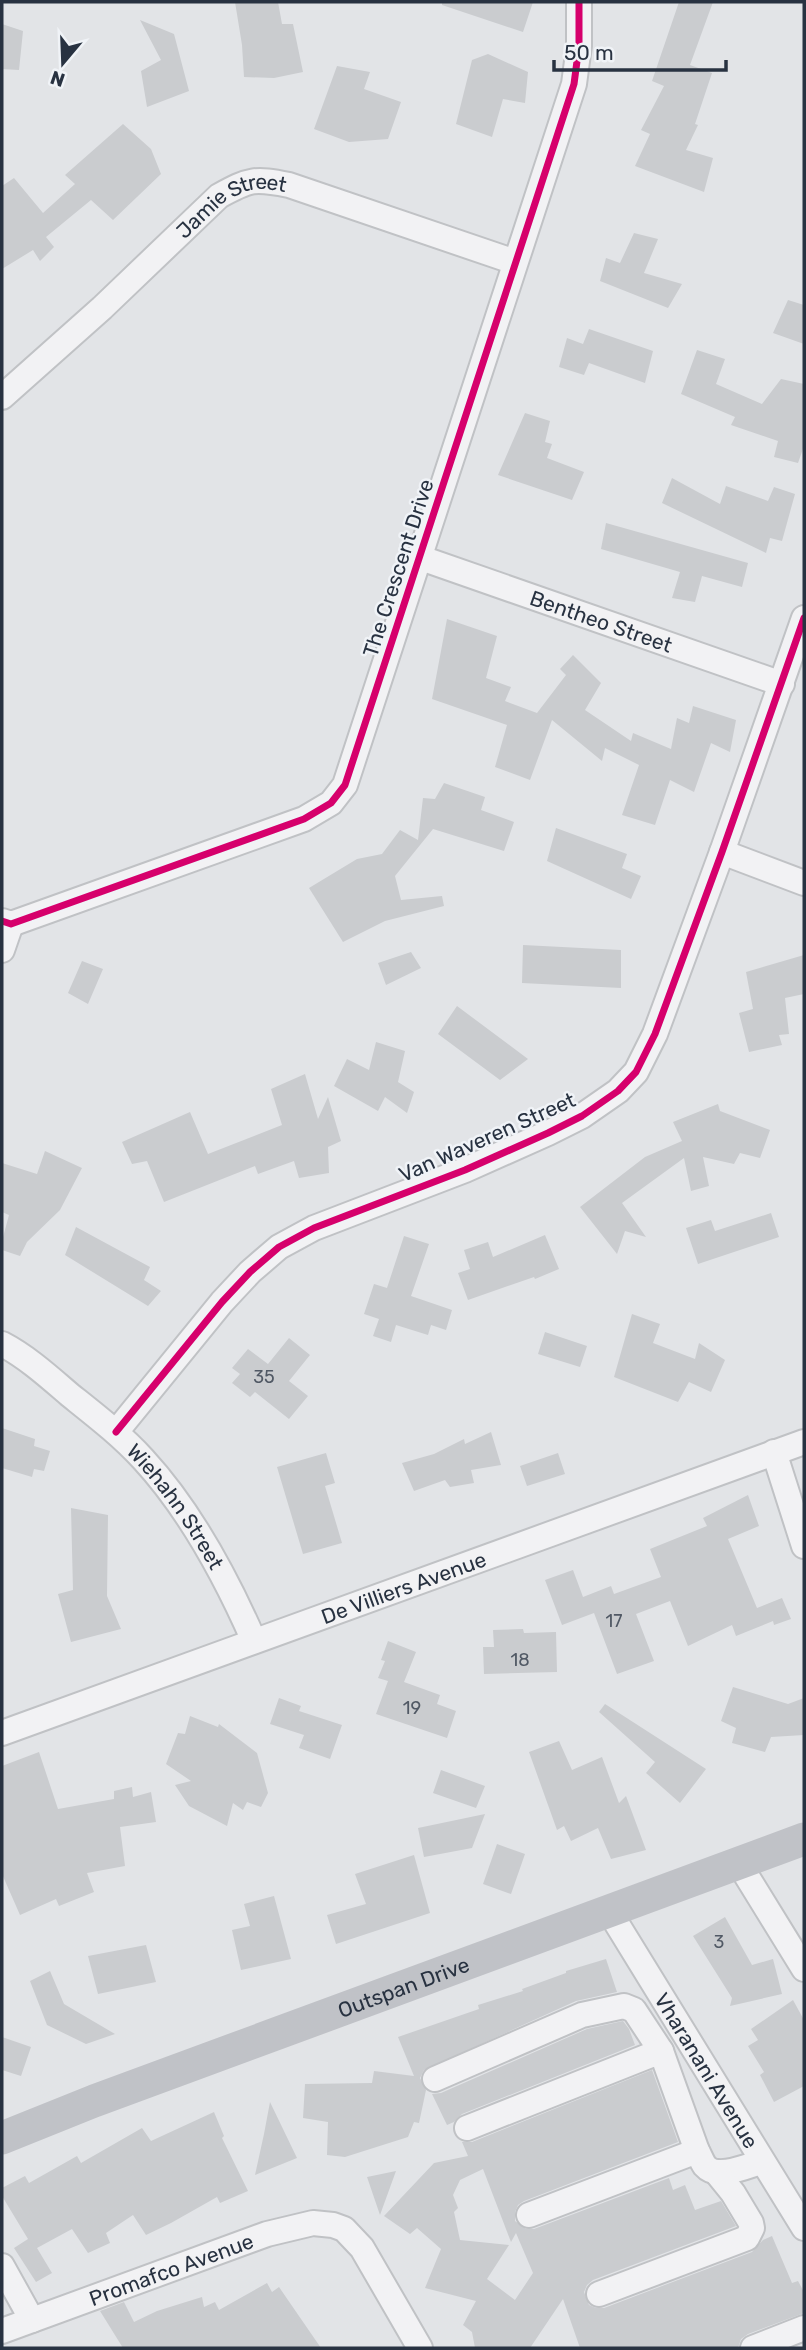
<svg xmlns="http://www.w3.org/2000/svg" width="806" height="2350" font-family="Rubik,sans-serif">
  <rect width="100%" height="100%" fill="#e2e4e7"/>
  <path fill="#cacccf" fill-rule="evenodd" d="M235,2H278L282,24H293L303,72L274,78L244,77L242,45Z
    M442,2H533L523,32L442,5Z
    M679,2H713L690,65L712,73L695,124L698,125L686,150L713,158L704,192L635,166L650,134L641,130L664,86L652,81Z
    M140,20L174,34L189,91L147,107L141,71L161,60Z
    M2,24L23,31L19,70L2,69Z
    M488,54L528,72L525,103L503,99L492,137L456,124L472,60Z
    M337,66L370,72L364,89L401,102L388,139L349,142L314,129Z
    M123,124L151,149L161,174L113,220L91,200L46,237L54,247L40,261L33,250L2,269V186L14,178L43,213L75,184L65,175Z
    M634,233L658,239L644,273L682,284L668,308L600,281L606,258L620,263Z
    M788,300L804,305V344L773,333Z
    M589,329L653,351L645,383L589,363L584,375L559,367L567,338L583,344Z
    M697,350L725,359L716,384L762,404L781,379L804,384V446L798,463L774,457L778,441L731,425L735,417L681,394Z
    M525,413L550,421L545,442L552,444L547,458L584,472L572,500L498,475Z
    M672,478L720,504L726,486L768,501L774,487L795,494L782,541L770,538L766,553L662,503Z
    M606,523L748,563L742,587L702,576L695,602L672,598L680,572L601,549Z
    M447,619L497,636L486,678L511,687L505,701L537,713L566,675L560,669L573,655L601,683L585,710L631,741L633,733L671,749L677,718L689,723L693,706L736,720L730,752L711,743L694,792L670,780L655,825L622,815L639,765L605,748L602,761L552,720L530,780L495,767L507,725L432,699Z
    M444,783L485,797L481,810L514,822L504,851L433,829L395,876L401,900L442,896L444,906L385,921L343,942L309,888L357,859L382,854L400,830L418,840L423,798L435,799Z
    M556,828L627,854L622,868L641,876L631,899L547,861Z
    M523,945L621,950V988L522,983Z
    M411,952L421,968L386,985L378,963Z
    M804,955V994L785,998L789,1034L779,1035L782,1045L749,1052L739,1013L753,1009L746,972Z
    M82,961L103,969L88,1004L68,993Z
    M457,1006L528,1059L500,1080L438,1034Z
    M376,1042L405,1051L398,1082L414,1092L407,1113L385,1097L378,1111L334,1086L347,1059L369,1070Z
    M305,1074L318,1119L328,1097L341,1141L328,1147L329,1173L299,1178L294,1161L258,1174L255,1166L164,1202L147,1161L132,1164L122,1142L190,1112L208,1154L282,1125L271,1089Z
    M718,1104L720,1111L770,1130L760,1158L740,1153L734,1164L703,1157L709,1186L691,1191L684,1158L622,1203L646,1237L625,1231L617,1254L580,1207L645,1157L682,1141L673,1122Z
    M45,1151L82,1168L60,1210L27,1242L20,1256L2,1250V1241L9,1215L2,1212V1163L37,1174Z
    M771,1213L779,1237L698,1264L686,1228L711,1220L715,1231Z
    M76,1227L150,1267L144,1280L161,1291L148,1306L65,1255Z
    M545,1235L559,1269L535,1279L534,1277L468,1300L458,1273L470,1269L464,1250L488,1242L493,1257Z
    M404,1236L429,1244L411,1296L452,1310L446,1330L431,1325L428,1335L396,1325L391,1342L373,1336L379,1319L364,1314L374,1284L387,1288Z
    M632,1314L660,1324L653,1343L695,1359L699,1343L725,1360L711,1392L689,1382L678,1402L614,1377Z
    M545,1332L587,1346L580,1367L538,1354Z
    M289,1338L310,1355L289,1381L308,1396L289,1419L255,1392L250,1397L232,1383L240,1374L232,1368L248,1349L268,1364Z
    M2,1428L35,1439L34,1446L50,1451L44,1471L34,1469L32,1477L2,1468Z
    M491,1432L501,1465L471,1470L474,1483L450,1487L445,1480L414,1491L402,1463L434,1454L464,1439L465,1444Z
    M326,1453L335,1483L325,1486L342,1543L303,1554L277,1467Z
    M558,1453L565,1474L527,1486L520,1466Z
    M748,1495L759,1526L728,1539L757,1608L782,1598L791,1619L774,1625L773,1621L736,1636L732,1625L688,1646L670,1601L636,1614L654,1661L617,1674L594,1613L562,1625L545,1580L573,1570L583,1597L611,1586L614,1594L661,1577L650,1549L707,1526L703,1518Z
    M71,1508L108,1515L107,1596L121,1629L71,1642L58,1594L73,1590Z
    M523,1629L524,1633L556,1632L557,1672L484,1674L483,1647H494L493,1630Z
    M388,1641L416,1652L404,1682L440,1695L437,1704L456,1711L447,1738L376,1714L388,1681L378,1678L385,1661L381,1660Z
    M733,1687L788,1704L804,1698V1735L771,1737L765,1752L732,1743L736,1728L721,1721Z
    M279,1698L301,1706L299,1711L342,1725L330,1759L299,1748L304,1735L270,1724Z
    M605,1704L706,1769L680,1803L646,1773L655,1762L599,1712Z
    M190,1716L218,1727L219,1724L257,1753L268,1793L261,1807L247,1802L243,1810L233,1803L227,1826L189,1806L175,1785L191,1781L166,1764L178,1733L185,1734Z
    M559,1741L572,1770L602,1757L619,1803L626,1796L646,1850L611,1859L598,1828L571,1841L564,1826L557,1830L529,1752Z
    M39,1752L58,1809L114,1799V1791L132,1787L133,1797L151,1792L156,1822L120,1827L125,1866L87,1873L94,1892L59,1906L56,1899L20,1915L2,1874V1766Z
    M441,1770L485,1786L476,1808L433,1793Z
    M485,1814L472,1848L424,1857L418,1828Z
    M497,1844L525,1854L511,1894L483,1884Z
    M414,1855L430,1913L336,1944L327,1915L366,1904L355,1874Z
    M274,1896L291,1959L241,1970L232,1930L250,1926L244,1904Z
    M725,1917L752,1965L773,1959L782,1994L730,2006L732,1998L693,1936Z
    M146,1945L156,1982L98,1994L88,1956Z
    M606,1959L617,1992L576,2001L424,2070L420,2078L426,2090L419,2123L414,2122L408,2137L345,2157L327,2155L328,2122L303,2118L305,2084L372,2083L374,2071L414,2076L398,2037L479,2009L478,2005L523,1991L522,1989L566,1973V1971Z
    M50,1971L64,2004L115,2034L86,2044L47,2025L30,1981Z
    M793,2000L804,2020V2086L774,2102L760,2075L764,2072L748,2046L758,2040L751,2029Z
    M623,2021L629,2029L635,2045L462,2114L454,2122L447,2125L432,2094L441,2093L587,2029Z
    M2,2037L31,2047L21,2076L2,2070Z
    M652,2070L678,2142L524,2201L518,2205L515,2212V2221L526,2229H534L669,2178L673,2190L685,2185L695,2210L721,2201L736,2226L593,2280L587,2285L584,2292L589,2305L596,2308H604L752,2252L763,2240L772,2236L792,2283L798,2281L804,2292V2313L748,2334L741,2339L738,2348H580L563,2299L530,2348H475L472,2332L463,2325L476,2301L425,2288L441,2249L417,2228L410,2234L384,2216L434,2163L468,2156L462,2142H472ZM483,2169L511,2242L516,2233L533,2273L515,2300L487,2279L509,2245L460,2240L454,2212L458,2208L453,2195L460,2180Z
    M270,2102L297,2158L255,2175L264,2134Z
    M214,2112L224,2136L222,2138L248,2191L220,2203L217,2197L171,2223L146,2235L133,2215L106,2233L110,2243L88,2253L72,2229L37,2248L52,2273L36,2282L14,2248L28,2239L2,2196V2188L25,2176L29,2183L77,2156L81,2163L142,2128L151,2141Z
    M396,2171L380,2215L367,2177Z
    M267,2283L272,2292L279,2287L321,2348H123L100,2311L124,2302L134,2322L157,2311L202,2297L204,2307L215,2302L219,2310Z"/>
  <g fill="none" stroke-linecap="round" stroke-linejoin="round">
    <defs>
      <g id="street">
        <path id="s1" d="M2,397L102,308L219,196C250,179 254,178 289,185L515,262"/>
        <path id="s2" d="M421,558L782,684"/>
        <path d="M722,852L804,883"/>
        <path d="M2,921L11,924L304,819L331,803L345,785L574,84L579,46V2"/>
        <path d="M2,950L11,924"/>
        <path id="s3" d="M2,1344C27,1357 49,1377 70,1395C95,1415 121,1435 143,1459C191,1511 226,1577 254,1641"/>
        <path d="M116,1432L222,1302L250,1272L279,1247L314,1228L465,1170L548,1133L582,1116L618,1091L636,1072L655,1034L722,852L804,618"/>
        <path d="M774,1452L804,1546"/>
        <path id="s4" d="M2,1733L804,1442"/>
        <path d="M738,1862L804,1969"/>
        <path id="s5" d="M609,1911L804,2228"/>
        <path d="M435,2079L582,2015L624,2006L634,2010L661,2051"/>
        <path d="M467,2128L661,2051L697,2151C700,2156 702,2162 705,2166C717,2180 747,2166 761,2162"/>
        <path d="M529,2215L697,2151"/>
        <path d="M2,2266L32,2320"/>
        <path d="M599,2294L747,2238L752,2228L751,2223L733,2193L716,2172"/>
        <path id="s6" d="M2,2331L267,2234L313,2223L333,2225L344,2229L362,2248L420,2348"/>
        <path d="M753,2348L804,2328"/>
      </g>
    </defs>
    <use href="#street" stroke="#c0c2c5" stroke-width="28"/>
    <use href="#street" stroke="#f2f2f4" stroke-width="24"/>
    <path stroke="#c0c2c7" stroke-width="33" id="s7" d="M2,2138L94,2101L804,1839"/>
    <defs>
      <path id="cycleway" d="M2,921L11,924L304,819L331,803L345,785L574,84L579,46V2
        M116,1432L222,1302L250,1272L279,1247L314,1228L465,1170L548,1133L582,1116L618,1091L636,1072L655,1034L722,852L804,618"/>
    </defs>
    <use href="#cycleway" stroke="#f0f3f7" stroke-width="11"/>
    <use href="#cycleway" stroke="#d6006c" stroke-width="7"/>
  </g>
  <g text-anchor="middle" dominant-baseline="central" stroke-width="5" stroke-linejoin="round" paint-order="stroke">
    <g font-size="18" fill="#515965">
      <text x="264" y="1377">35</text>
      <text x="614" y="1621">17</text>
      <text x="520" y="1660">18</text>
      <text x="412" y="1708">19</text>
      <text x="719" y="1942">3</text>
    </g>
    <g font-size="21" fill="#283241" stroke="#f0f3f7">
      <text stroke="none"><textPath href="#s1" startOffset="304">Jamie Street</textPath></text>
      <text transform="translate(398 568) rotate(-72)">The Crescent Drive</text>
      <text stroke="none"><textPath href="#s2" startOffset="191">Bentheo Street</textPath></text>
      <text transform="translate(487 1137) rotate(-24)">Van Waveren Street</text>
      <text stroke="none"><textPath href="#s3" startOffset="240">Wiehahn Street</textPath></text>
      <text stroke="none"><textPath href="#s4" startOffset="427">De Villiers Avenue</textPath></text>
      <text stroke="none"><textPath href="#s7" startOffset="429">Outspan Drive</textPath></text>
      <text stroke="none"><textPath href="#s5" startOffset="187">Vharanani Avenue</textPath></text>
      <text stroke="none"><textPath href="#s6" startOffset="180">Promafco Avenue</textPath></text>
    </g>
  </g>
  <rect width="806" height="2350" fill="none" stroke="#283241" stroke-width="7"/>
  <g transform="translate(63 63) rotate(199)" stroke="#f0f3f7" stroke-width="5" paint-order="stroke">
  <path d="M0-5L12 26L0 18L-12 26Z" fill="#283241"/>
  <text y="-10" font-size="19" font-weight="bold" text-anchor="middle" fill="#283241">N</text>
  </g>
  <path d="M554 60v10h172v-10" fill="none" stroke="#283241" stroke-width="3.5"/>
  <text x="564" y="60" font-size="21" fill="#283241" stroke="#f0f3f7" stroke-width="5" paint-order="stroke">50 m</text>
</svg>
